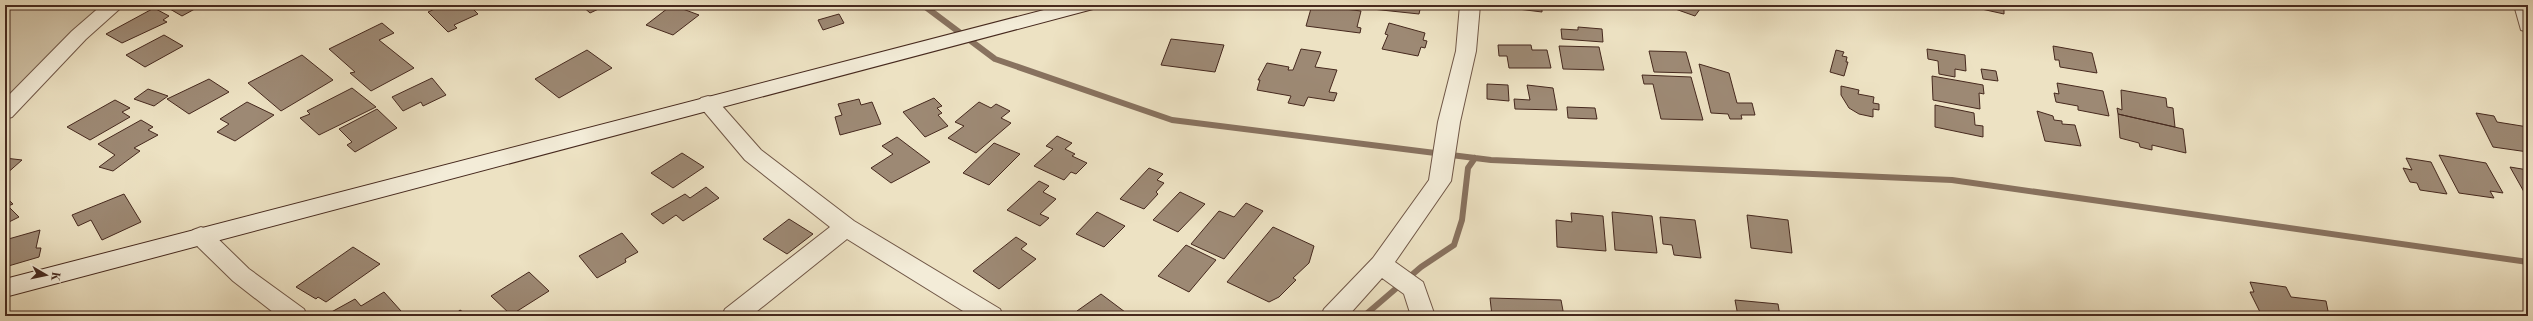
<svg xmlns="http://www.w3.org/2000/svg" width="2533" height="321" font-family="'Libre Bodoni',serif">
  <rect width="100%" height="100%" fill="#ede2c3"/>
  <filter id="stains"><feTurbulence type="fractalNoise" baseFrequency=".005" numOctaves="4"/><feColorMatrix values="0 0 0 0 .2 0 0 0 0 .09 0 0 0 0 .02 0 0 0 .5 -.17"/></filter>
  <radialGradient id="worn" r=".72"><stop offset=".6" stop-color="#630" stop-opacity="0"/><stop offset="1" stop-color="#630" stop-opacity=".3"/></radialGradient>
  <path fill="#d1c3a7" stroke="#8c7662" d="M5,5H112L5,102Z"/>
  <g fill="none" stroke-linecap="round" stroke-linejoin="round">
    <path stroke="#88725f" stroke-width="6" d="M923,5L995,59L1172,120L1491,160L1952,180L2528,262
      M1364,316L1421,267L1454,245L1462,220L1468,168L1475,158"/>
  </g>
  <path fill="#9d8974" stroke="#46291e" d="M163,5H202L182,16Z
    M444,5H469L478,14L454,25L457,28L448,32L428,12Z
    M581,5H607L590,13Z
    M672,5L699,15L673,35L646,25Z
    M1312,5L1361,11L1357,27L1361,28L1360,33L1306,26Z
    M1367,5H1421L1419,14L1372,9L1373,6Z
    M1503,5H1542V12L1518,9L1519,7Z
    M1664,5H1703L1695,16Z
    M1977,5H2004V14L1977,8Z
    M154,8L169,16L163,20L167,22L122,43L106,34Z
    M839,14L844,23L823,30L818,20Z
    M382,23L394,33L379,40L414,68L371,91L350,73L355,72L329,49Z
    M1389,23L1425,33L1423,40L1427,41L1425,48L1421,47L1418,56L1382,49L1388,35L1385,34Z
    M1578,27L1602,29L1603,42L1562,39L1561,29L1578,30Z
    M164,35L183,46L145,67L126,55Z
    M1171,39L1224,45L1215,72L1161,65Z
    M1498,45H1531L1532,50H1547L1551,68H1509L1507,56H1499Z
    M1559,46L1599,47L1604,70L1563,69Z
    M2053,46L2092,53L2097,73L2060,67L2059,60H2055Z
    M1301,49L1321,52L1315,67L1337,70L1329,92L1337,93L1334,101L1308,97L1304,106L1288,103L1291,96L1257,90L1260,80H1258L1267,63L1289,67L1288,70H1293Z
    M1927,49L1965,55L1966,71L1955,69V77L1939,74L1938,61L1928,59Z
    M587,50L612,68L559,98L535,79Z
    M1836,50L1844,52L1842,56L1847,57L1846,62H1848L1844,76L1830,72Z
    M1649,51L1686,52L1692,73L1654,72Z
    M302,55L333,80L281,111L248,83Z
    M1699,64L1729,73L1737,103H1752L1755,115H1741L1742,119H1730L1728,114L1711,113Z
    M1981,69L1996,71L1998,81L1983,79Z
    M1642,75L1691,77L1703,120L1661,119L1653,84H1644Z
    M1932,76L1983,85L1984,94L1979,93L1980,109L1933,100Z
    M432,78L446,95L423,106L421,102L403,111L392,97Z
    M209,79L229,92L189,114L167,99Z
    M2057,83L2103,91L2109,116L2078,110V106L2056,102L2054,93L2059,94Z
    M1487,84L1508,85L1509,101L1487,99Z
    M1527,85L1553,88L1557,110L1515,109L1514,99L1530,100Z
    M1841,86L1859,90L1858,94L1874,97L1873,103L1879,104V110L1873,109V117L1859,114L1849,108L1841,95Z
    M352,88L376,107L319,135L300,118L310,114L307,111Z
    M148,89L168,96L154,106L134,99Z
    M2121,90L2166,98L2167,107L2173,108L2175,127L2118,114L2117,108L2122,110Z
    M934,98L942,106L937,108L942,113L938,115L948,126L925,137L903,112Z
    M859,99L861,105L872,102L881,124L840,135L835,117L842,115L838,104Z
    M115,100L130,108L122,112L130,117L90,140L67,127Z
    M247,102L274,115L235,141L217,132L229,124L220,119Z
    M979,102L991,108L996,104L1010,111L1001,118L1011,123L976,153L948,138L964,126L955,122Z
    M1935,105L1974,113L1975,125L1983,126V137L1935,127Z
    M1567,107L1595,108L1597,119L1568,118Z
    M377,109L397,128L355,152L347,145L352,142L339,129Z
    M2037,111L2053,116L2054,120L2062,121V124L2075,125L2081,146L2045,141Z
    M2476,113L2494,116L2497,122L2528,127V152L2493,147Z
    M2118,114L2183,129L2186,153L2152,145V150L2140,147L2139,143L2120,138Z
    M141,120L153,127L148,130L158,135L134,148L140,151L113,171L99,167L115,155L98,144Z
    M1057,136L1072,143L1065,149L1075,154L1072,156L1087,163L1076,174L1071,172L1064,180L1034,166L1053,149L1046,146Z
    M897,137L930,162L891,183L871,168L893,154L882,146Z
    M994,143L1020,154L989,185L963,173Z
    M682,153L704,167L673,188L651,173Z
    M2439,155L2486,163L2503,193L2490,191L2494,198L2459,193Z
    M5,158L22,160L5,175Z
    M2406,158L2431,162L2447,194L2420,190L2417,183L2410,182L2403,168L2412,170Z
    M2510,167L2528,170V199Z
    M1149,168L1163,174L1157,180L1164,183L1156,192L1158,194L1144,209L1120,199Z
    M1039,181L1049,186L1043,192L1056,199L1040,214L1049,218L1040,226L1007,210Z
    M706,187L719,198L683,221L676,215L663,224L651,214L685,194L690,198Z
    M1180,192L1205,204L1178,232L1153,220Z
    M124,194L141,222L102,240L91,220L78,226L72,215Z
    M5,196L13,204L8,206L19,217L5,224Z
    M1246,203L1263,211L1224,259L1191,244L1219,211L1234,217Z
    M1097,212L1125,226L1104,247L1076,234Z
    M1612,212L1652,216L1657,253L1615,250Z
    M1571,213L1603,216L1606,251L1557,247L1556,220L1572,222Z
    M1747,215L1788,220L1792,253L1751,248Z
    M1660,217L1695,220L1701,258L1674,255L1672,245L1663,244Z
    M789,219L813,234L787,254L763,239Z
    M1273,227L1314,246L1309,263L1293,278L1296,280L1279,297L1269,302L1227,282Z
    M40,230L36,248H41L39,257L5,267V240Z
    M622,233L638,252L625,259L626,262L597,278L579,256Z
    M1016,237L1027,244L1021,249L1036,259L999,289L973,271Z
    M1186,245L1216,260L1189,292L1158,276Z
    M353,247L380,264L326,302L318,297L316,299L296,287Z
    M529,272L549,291L511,315L491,296Z
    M2250,282L2286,287L2291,297L2326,301L2329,316H2262L2250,292H2254Z
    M384,292L401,311L393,316L326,315L355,299L361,306Z
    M1101,294L1125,312L1121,316H1081L1077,311Z
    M1490,298L1561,300L1564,316H1492Z
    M1735,300L1778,304L1780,316H1738Z
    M460,310L469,316H453Z
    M1699,313L1731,316H1700Z"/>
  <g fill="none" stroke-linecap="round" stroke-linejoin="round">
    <defs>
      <path id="street" d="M102,5H124L86,39L12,117L5,119V99L72,31Z
        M1460,5H1480L1476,51L1460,122L1451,181L1395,262L1423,282L1435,316H1411L1404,294L1382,278L1348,316H1321L1324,309L1373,258L1429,180L1438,122L1456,51Z
        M2514,5H2528V32L2521,30Z
        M708,96L715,98L761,150L854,221L1000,309L1003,316H971L847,239L751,316H722L725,309L830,227L745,160L697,103L701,98Z
        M201,227L209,230L249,269L304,309L307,316H278L233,281L193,242L189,236L193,230Z"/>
      <path id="secondary" d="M1063,5H1096L1093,9L5,297V279Z"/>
    </defs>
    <use href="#street" stroke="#705747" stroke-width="2"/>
    <use href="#secondary" stroke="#46291e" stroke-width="2"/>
    <use href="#street" fill="#f3ecd8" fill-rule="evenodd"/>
    <use href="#secondary" fill="#f3ecd8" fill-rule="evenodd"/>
  </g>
  <rect width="2533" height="321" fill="none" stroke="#ede2c3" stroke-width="20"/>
  <rect x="6" y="6" width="2521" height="309" fill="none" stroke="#46291e" stroke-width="2"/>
  <rect x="10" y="10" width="2513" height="301" fill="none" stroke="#46291e"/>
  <g transform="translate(46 275) rotate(99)" stroke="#f3ecd8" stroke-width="3" paint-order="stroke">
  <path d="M0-3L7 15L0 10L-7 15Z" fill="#46291e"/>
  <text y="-6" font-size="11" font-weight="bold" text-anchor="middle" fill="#46291e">K</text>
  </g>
  <rect width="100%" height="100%" filter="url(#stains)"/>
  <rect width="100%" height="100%" fill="url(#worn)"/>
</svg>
